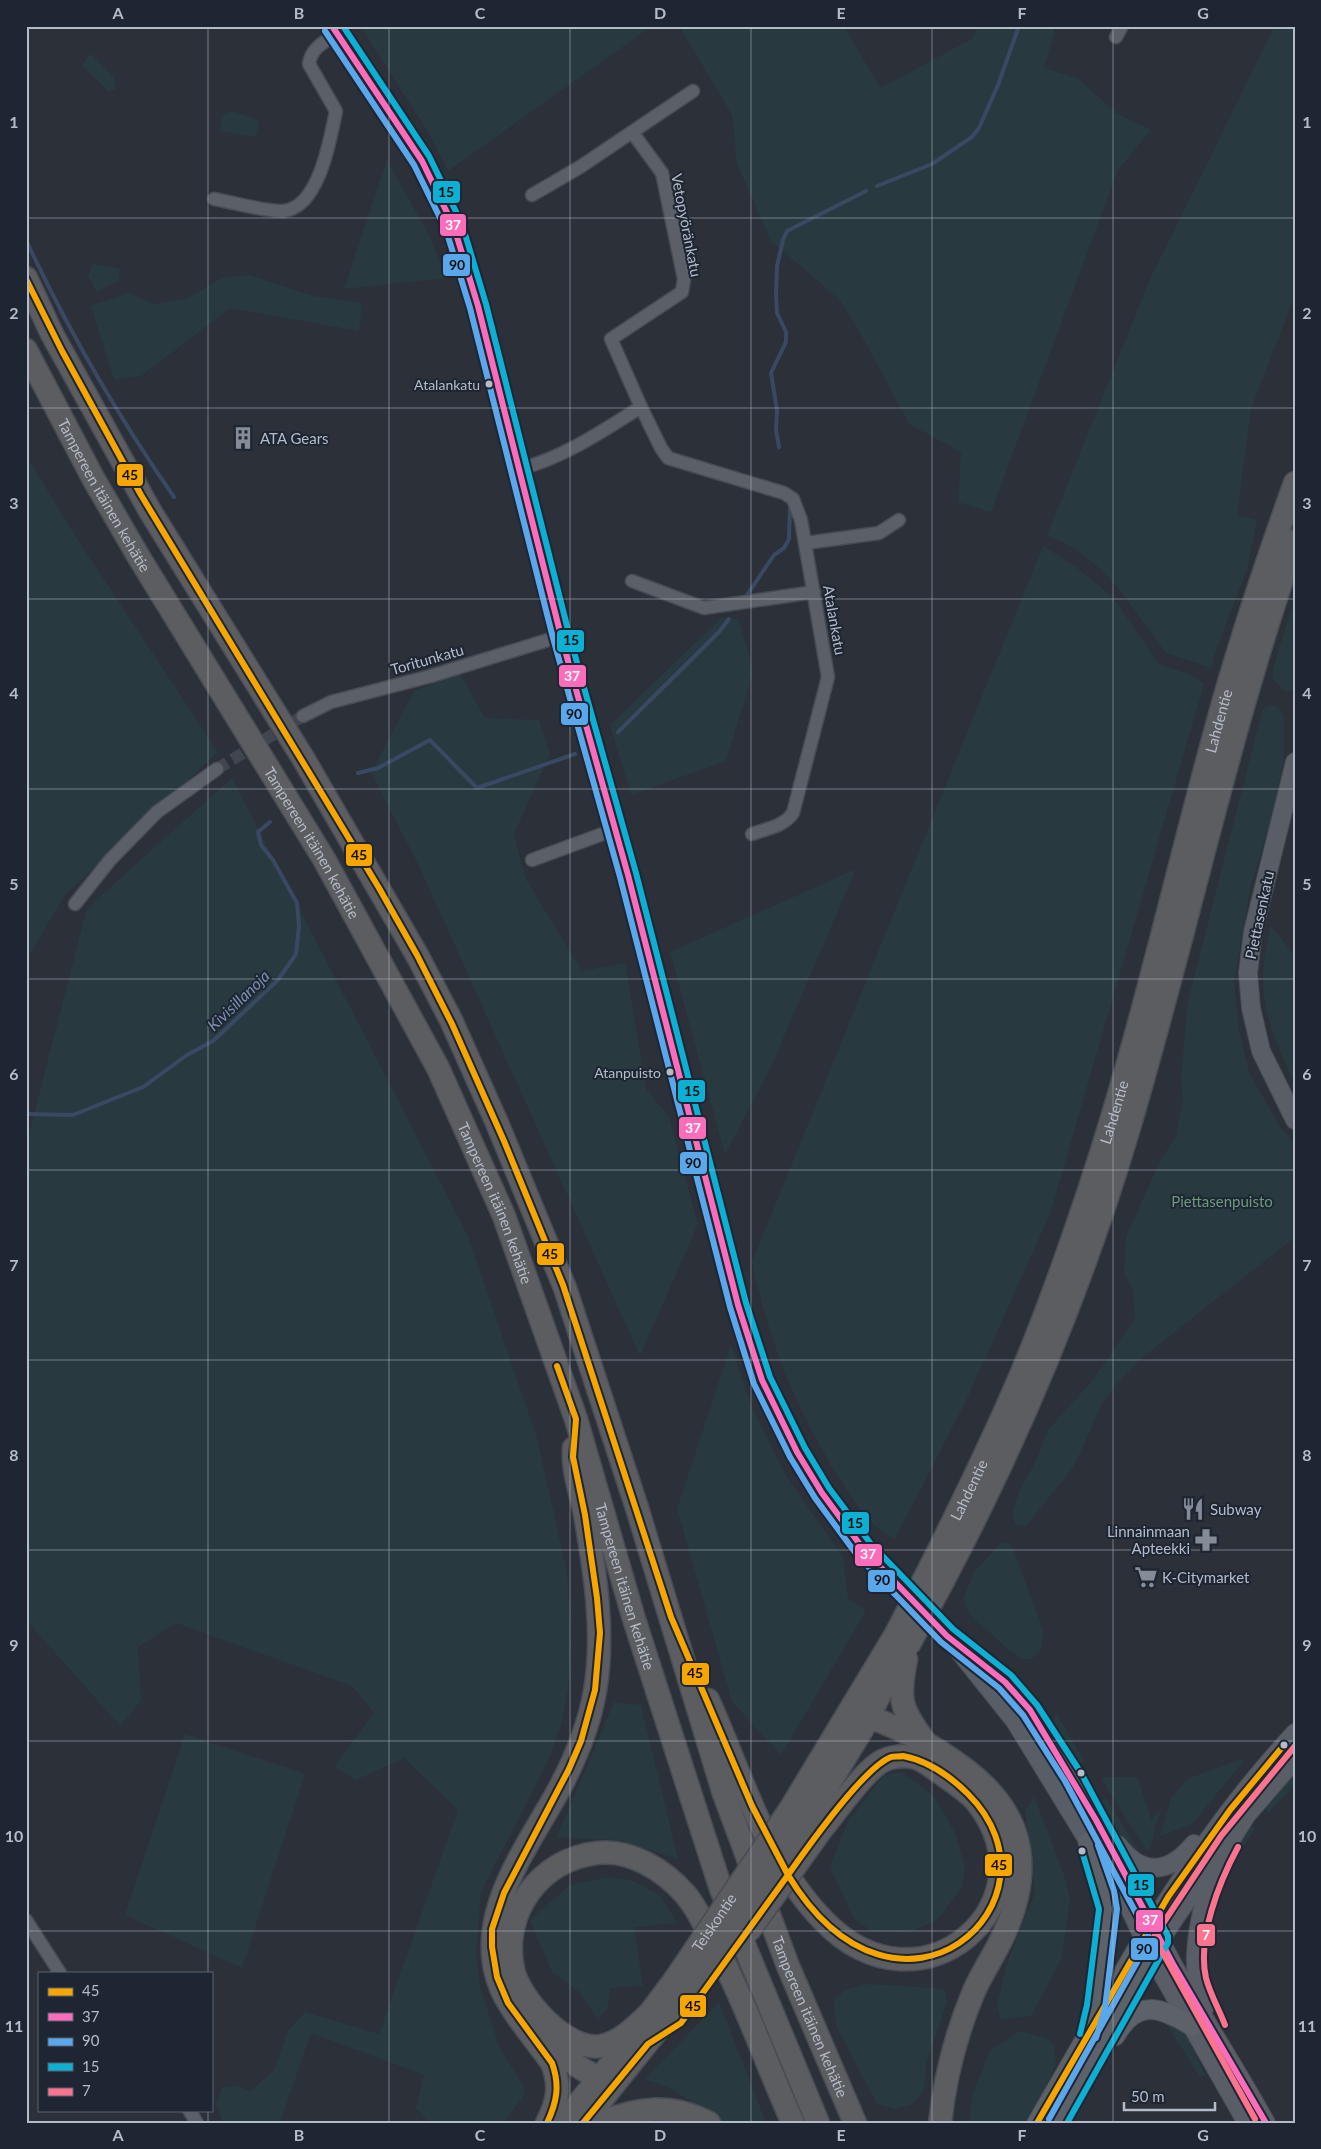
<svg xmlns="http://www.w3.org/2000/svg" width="1321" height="2149" font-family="Lato,sans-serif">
  <rect width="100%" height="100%" fill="#2b3039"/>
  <path fill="#283a3f" d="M366,26H652L448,171L430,135L362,29Z
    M679,26H843L881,88L973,38L977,26H1056L1044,68L1077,78L1118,114L1151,130L1118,170L991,512L958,502L961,452L909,424L867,345L840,300L771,241L737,164L732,115Z
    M1275,26H1295V295L1251,409L1237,515L1257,520L1247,569L1213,659L1212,668L1166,653L1120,590L1097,566L1074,548L1047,535L1150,279Z
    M89,55H92L115,78L116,89L108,91L82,66Z
    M233,111L259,121L256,137L220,131L223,114Z
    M387,160L431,239L446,278L344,289Z
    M93,264L120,269L118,281L97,292L88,276Z
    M249,275L313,296L362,303L359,331L230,308L141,376L114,380L91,306L129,293L153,304L188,298L222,278Z
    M26,455L74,534L218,752L64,896L26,961Z
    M1043,546L1072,564L1107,592L1117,603L1159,664L1191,675L1204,684L1050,1214L965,1403L895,1539C870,1528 857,1505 842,1482C796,1410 770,1345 752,1262Z
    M1295,598V689L1286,692L1273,679V669Z
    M722,617L739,620L753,672L726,761L631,795L610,725Z
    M460,674L485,718L539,720L550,754L514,834L525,878L582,971L625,963L646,1089L669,1117L698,1224L640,1356L419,866L371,773L414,691Z
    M1272,705L1278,707L1284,715V761L1270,822L1250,889L1234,983L1239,1031L1249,1072L1277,1122L1295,1145V1237L1143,1357L1116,1384L1102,1404L1074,1466L1026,1526L1015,1524L1012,1514L1019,1491L1035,1463L1048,1430L1092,1381L1135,1319L1133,1289L1124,1274L1126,1237L1160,1161L1176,1136L1183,1099L1181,1078L1188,1001L1260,719L1264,708Z
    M232,778L468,1236L537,1438L567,1572L571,1648L568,1690L562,1723L547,1763L481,1892L476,1952L480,1986L500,2049L521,2082L525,2094L503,2123H429L416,2108L424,2075L311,2033L280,2123H223L216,2103L223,2087L237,2086L251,2091L275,2069L288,2031L305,2012L379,2034L458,1810L404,1758L356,1780L334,1767L374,1713L352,1686L176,1623L138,1647L141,1701L120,1726L26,1620V1146L87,908Z
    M856,869L773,1062L725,1155L670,952Z
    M1270,925L1295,956V1086C1284,1059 1270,1031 1265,1002C1260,977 1266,949 1270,925Z
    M731,1345L751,1405L785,1474L843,1557L848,1598L866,1611L781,1755L732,1702L677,1509Z
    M1008,1542L1013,1548L1044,1633L1041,1650L1032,1659H1023L1010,1651L969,1614L963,1599L974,1572L1001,1543Z
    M614,1702L641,1705L678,1859L618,1840L557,1837Z
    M1056,1712L1084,1761L1078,1765L1052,1730Z
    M185,1734L305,1774L242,1968L125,1915Z
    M1242,1759L1243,1762L1192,1824L1160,1836L1171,1798L1187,1779Z
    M902,1772L934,1796L955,1833L965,1866L962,1887L938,1919L908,1933L872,1931L854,1919L830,1867L848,1821L884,1775Z
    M1295,1772V1785L1268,1813L1264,1808Z
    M1105,1777H1137L1151,1819L1160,1811L1150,1849L1147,1851L1102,1780Z
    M1034,1796L1064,1875L1070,1899L1062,1958L1031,2016L1001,2020L997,2006L1006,1966L1035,1892L1025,1811Z
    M1106,1798L1144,1859L1116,1838L1100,1802Z
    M1250,1824L1255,1829L1224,1875L1210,1925L1207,1927L1213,1884Z
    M608,1877L633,1881L660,1895L677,1923L634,1927L643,1986L610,1988L608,2008L598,2019L579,1992L552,1972L530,1920L570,1885Z
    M868,1984L933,1988L945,1990L947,2001L926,2064L924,2091L912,2104L895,2109L877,2104L836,2026L834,2000L845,1990Z
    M719,2002L766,2123H724L670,2088L645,2079Z
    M1163,2019L1185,2032L1205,2075L1200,2077Z
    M1020,2031L1046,2038L1054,2045L1056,2064L1030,2123H969L973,2093L990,2051Z"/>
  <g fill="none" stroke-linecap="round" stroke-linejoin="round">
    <path stroke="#3a4963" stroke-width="4" d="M877,186L932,164L972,137L979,128L998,85L1019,26
      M26,240C68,330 117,415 174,497
      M779,447L776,430L777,410L771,373L786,342V332L777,313L776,295L777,266L783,240L787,231L866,191
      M745,598L774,555L784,548L789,539L790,508
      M618,732L719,632L729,619
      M358,773L378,768L430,740L477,788L575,754
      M26,1114L73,1115L143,1087L187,1055L213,1041L278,980L296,954L299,926L297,903L273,860L261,845L258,832L270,822"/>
    <path stroke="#40454f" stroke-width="12" stroke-dasharray="12 6" stroke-linecap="butt" d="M217,769L303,716"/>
    <defs>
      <path id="street" d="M1116,37L1122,26
        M632,132L693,91
        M532,195L580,167L632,132L662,173L684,279L682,292L611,339L641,407
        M214,199C232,202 266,212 283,211C319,208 330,140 336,111L309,64C311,48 324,42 337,34
        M520,469C565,457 602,431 641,407L661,448L668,458L784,493L793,499L801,520L828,677L793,813C783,827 768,828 752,834
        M806,543L879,533L899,520
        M632,581L704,608L814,592
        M303,716L331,702L431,676L561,636
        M532,860L616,829
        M75,904L110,860L157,812L217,769
        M26,1920L60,1973
        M189,2110L197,2123"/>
      <path id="secondary" d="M332,26L422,161L454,227L478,306L561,636L628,875L738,1305L762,1380L797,1452L842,1522L864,1550L947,1636L1015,1721L1130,1909L1151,1954L1247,2123
        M1295,762L1253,932L1248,973L1251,1008L1261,1051L1295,1120
        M969,1652C1025,1691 1059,1751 1091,1809C1119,1860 1145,1912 1172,1963C1202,2017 1236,2069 1266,2123
        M1243,1819L1295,1759
        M1118,1845C1142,1877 1169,1874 1194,1844
        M1148,1931C1191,1861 1239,1793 1295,1733
        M1155,1947L1211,1865
        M1208,2004C1204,1996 1198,1986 1197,1976C1192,1945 1205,1888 1220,1860C1228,1843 1239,1827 1249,1811"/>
      <path id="primary" d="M1088,1842L1096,1869L1107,1893L1108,1909L1094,2016
        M1115,2036C1137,1998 1160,2007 1192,2026
        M1037,2123L1144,1937
        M1057,2123L1151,1954"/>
      <g id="highway">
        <path id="s1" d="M26,278L52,334L150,511L303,758L417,955L451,1020L497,1123L565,1288L637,1508L724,1794L788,1966L855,2123"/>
        <path id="s2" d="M26,350L93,478L140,559L324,859L438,1068L504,1216L576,1419L634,1619L721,1889L818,2123"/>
        <path id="s3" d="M931,1566C965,1498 999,1429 1028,1358C1054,1294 1077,1228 1098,1163C1144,1020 1176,874 1216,729C1238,646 1266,564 1295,483"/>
        <path d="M944,1579C1018,1439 1079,1293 1125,1141C1185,942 1226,738 1295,541"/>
        <path d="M906,1659C898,1700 900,1708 925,1742"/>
        <path d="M708,1700C742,1775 764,1859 823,1920C922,2024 1058,1900 975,1800C966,1790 953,1782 942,1774C935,1769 927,1763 919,1759C908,1754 889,1756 879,1763C861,1775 836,1812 821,1830"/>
        <path d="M851,1711C891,1723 932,1744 966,1770C1024,1814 1034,1868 1004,1934C995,1954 983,1971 974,1991C956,2034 945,2076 940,2123"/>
        <path d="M791,1808L896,1634"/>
        <path d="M807,1820L863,1728L895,1664"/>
        <path d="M650,2013C635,2027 621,2042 601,2046C567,2052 519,1999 513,1969C501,1913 540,1859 597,1853C630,1849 664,1870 685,1894C697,1908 706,1927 714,1943C745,2001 766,2063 793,2123"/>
        <path d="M542,2038C563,2054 587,2079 614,2081"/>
        <path d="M547,2123C558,2102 561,2085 552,2063C536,2040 511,2012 501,1988C472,1919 525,1851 557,1793C574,1762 589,1726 595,1691C605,1633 595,1572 585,1514C581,1493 572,1470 574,1448"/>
        <path d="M562,2123L613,2062L674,1981"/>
        <path d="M583,2123L691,1988"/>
        <path d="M601,2123C638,2107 672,2103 709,2123"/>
      </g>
    </defs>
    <use href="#street" stroke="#474b52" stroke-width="15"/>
    <use href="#secondary" stroke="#474b52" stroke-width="20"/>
    <use href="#primary" stroke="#494d56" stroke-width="21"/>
    <use href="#highway" stroke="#484c55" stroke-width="25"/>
    <use href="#street" stroke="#5b5f67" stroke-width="12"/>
    <use href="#secondary" stroke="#595d65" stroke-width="18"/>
    <use href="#primary" stroke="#5d6168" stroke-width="19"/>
    <use href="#highway" stroke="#5b5d60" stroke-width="22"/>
    <defs>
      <g id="highway-bridge">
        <path d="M896,1634L931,1566"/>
        <path d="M908,1646L944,1579"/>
        <path d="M748,1932L821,1830"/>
        <path id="s4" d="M674,1981L791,1808"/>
        <path d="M691,1988L807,1820"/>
      </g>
    </defs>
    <use href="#highway-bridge" stroke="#484c55" stroke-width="25" stroke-linecap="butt"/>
    <use href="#highway-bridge" stroke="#5b5d60" stroke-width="22"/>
    <defs>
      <path id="bus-1" d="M26,279L62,351L141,495L379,888L417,955L452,1024L504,1141L563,1285L671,1617L752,1806L788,1875
        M903,1756C929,1761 949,1775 968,1794C1074,1900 899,2058 788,1875C807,1848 863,1768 891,1757C894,1756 899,1757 903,1756Z
        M547,2123C557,2102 560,2085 552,2063L508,2003L497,1977L492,1947V1929L504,1893L569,1769L581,1741L595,1690L600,1633L597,1598L585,1515L573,1457L576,1419L557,1366
        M583,2123L648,2044L681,2023L788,1875
        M1037,2123L1168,1897L1230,1810L1284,1745"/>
      <path id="bus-2" d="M332,26L422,161L454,227L478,306L561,636L628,875L738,1305L762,1380L797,1452L822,1493L864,1550L947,1636L1005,1682L1030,1710L1096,1820L1173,1964L1266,2123"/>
      <path id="bus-3" d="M325,31L414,165L446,230L470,308L553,638L620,877L730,1307L754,1384L790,1457L815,1498L857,1555L941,1642L999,1688L1023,1715L1065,1781L1150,1939L1049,2119
        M1096,2038L1105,2008L1117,1909L1114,1891L1098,1845"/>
      <path id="bus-4" d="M343,26L429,156L462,224L486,304L569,634L636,873L746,1303L770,1377L805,1448L829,1488L871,1544L953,1629L1011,1675L1037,1705L1081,1773L1168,1936V1943L1067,2123
        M1080,2034L1087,2005L1099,1909L1082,1851"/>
      <path id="bus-5" d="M1225,2025C1219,2009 1210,1994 1206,1978C1197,1938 1219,1882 1238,1847
        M1255,2119L1154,1937L1221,1836L1295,1746"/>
    </defs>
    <use href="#bus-1" stroke="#1e2634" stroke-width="10"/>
    <use href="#bus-2" stroke="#1e2634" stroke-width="10"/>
    <use href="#bus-3" stroke="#1e2634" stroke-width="10"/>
    <use href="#bus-4" stroke="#1e2634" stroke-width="10"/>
    <use href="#bus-5" stroke="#1e2634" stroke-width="10"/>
    <use href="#bus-1" stroke="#f7a600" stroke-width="6"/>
    <use href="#bus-2" stroke="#fb6dba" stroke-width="6"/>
    <use href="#bus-3" stroke="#5aa8eb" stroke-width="6"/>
    <use href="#bus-4" stroke="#0dafd3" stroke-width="6"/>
    <use href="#bus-5" stroke="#fc738d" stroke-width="6"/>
  </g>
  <path fill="none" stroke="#b5bcc9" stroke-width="1" stroke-opacity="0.55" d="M208,26V1973M389,26V2123M570,26V2123M751,26V2123M932,26V2123M1113,26V2123M26,218H1295M26,408H1295M26,599H1295M26,789H1295M26,979H1295M26,1170H1295M26,1360H1295M26,1550H1295M26,1741H1295M26,1931H1295M208,2110V2123"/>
  <defs>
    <symbol id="building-bare" viewBox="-9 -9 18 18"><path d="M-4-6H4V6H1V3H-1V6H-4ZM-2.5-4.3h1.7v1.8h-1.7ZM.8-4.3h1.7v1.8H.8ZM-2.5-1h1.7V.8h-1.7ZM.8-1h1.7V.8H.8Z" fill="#858b97" stroke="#1e2634" stroke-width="2.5" paint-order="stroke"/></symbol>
    <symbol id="restaurant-bare" viewBox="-9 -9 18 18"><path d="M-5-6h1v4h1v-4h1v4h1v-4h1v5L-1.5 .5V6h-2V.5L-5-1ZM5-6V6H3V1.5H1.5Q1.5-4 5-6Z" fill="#858b97" stroke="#1e2634" stroke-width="2.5" paint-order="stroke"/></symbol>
    <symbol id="pharmacy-bare" viewBox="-9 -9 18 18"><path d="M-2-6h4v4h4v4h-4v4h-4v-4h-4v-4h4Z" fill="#858b97" stroke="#1e2634" stroke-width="2.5" paint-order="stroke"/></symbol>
    <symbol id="supermarket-bare" viewBox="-9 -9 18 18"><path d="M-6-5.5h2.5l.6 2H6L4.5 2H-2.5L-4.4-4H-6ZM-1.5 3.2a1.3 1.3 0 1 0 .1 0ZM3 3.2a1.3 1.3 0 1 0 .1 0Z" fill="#858b97" stroke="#1e2634" stroke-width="2.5" paint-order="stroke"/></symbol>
  </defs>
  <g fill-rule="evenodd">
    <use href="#building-bare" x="227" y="422" width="32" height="32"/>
    <use href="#restaurant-bare" x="1177" y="1493" width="32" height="32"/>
    <use href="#pharmacy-bare" x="1190" y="1524" width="32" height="32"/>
    <use href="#supermarket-bare" x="1130" y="1561" width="32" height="32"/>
  </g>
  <g fill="#b5bcc9" stroke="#1e2634" stroke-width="2">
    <circle cx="489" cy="384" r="4.5"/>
    <circle cx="670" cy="1072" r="4.5"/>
    <circle cx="1284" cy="1745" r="4.5"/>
    <circle cx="1081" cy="1773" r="4.5"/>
    <circle cx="1082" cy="1851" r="4.5"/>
  </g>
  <g text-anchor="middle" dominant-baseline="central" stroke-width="4" stroke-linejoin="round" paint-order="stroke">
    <g font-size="14" fill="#b5bcc9" stroke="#1e2634" text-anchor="end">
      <text x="480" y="384">Atalankatu</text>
      <text x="661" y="1072">Atanpuisto</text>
    </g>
    <g font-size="15" fill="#b5bcc9" stroke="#1e2634">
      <text transform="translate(687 225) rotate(79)">Vetopyöränkatu</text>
      <text stroke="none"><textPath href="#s2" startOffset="165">Tampereen itäinen kehätie</textPath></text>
      <text transform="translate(835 620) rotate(80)">Atalankatu</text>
      <text transform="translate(427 659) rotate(-16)">Toritunkatu</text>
      <text stroke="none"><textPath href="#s3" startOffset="895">Lahdentie</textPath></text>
      <text stroke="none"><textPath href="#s2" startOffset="570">Tampereen itäinen kehätie</textPath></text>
      <text transform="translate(1259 915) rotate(-78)">Piettasenkatu</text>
      <text stroke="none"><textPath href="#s3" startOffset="490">Lahdentie</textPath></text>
      <text stroke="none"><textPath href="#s2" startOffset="975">Tampereen itäinen kehätie</textPath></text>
      <text stroke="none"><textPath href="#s3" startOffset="85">Lahdentie</textPath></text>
      <text stroke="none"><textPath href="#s2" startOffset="1380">Tampereen itäinen kehätie</textPath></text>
      <text stroke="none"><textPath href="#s4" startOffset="71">Teiskontie</textPath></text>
      <text stroke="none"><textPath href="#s1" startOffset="1916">Tampereen itäinen kehätie</textPath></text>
    </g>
    <g font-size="15" fill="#b5bcc9" stroke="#1e2634" text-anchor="start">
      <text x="260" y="438">ATA Gears</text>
      <text x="1210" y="1509">Subway</text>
      <text x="1190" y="1531" text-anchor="end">Linnainmaan<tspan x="1190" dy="17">Apteekki</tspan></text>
      <text x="1162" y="1577">K-Citymarket</text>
    </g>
    <g font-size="15" fill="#6c9a7a" stroke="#1e2634">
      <text x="1222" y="1201">Piettasenpuisto</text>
    </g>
    <g font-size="16" font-style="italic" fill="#7d90b1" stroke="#1e2634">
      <text transform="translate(238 1000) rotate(-44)">Kivisillanoja</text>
    </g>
  </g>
  <g stroke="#1e2634" stroke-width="2">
    <rect x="432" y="180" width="29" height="24" rx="5" fill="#0dafd3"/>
    <rect x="439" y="213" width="28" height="24" rx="5" fill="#fb6dba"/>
    <rect x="442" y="253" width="29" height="24" rx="5" fill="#5aa8eb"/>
    <rect x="116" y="463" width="28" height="24" rx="5" fill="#f7a600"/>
    <rect x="556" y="629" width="29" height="24" rx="5" fill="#0dafd3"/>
    <rect x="558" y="664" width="29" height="24" rx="5" fill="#fb6dba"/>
    <rect x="560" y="702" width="29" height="24" rx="5" fill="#5aa8eb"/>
    <rect x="345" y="843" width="28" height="24" rx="5" fill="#f7a600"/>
    <rect x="677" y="1079" width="29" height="24" rx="5" fill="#0dafd3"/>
    <rect x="678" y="1116" width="29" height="24" rx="5" fill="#fb6dba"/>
    <rect x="679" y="1151" width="29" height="24" rx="5" fill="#5aa8eb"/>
    <rect x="536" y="1242" width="29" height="24" rx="5" fill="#f7a600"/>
    <rect x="841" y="1511" width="29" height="24" rx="5" fill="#0dafd3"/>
    <rect x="854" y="1543" width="29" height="24" rx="5" fill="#fb6dba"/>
    <rect x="867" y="1569" width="29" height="24" rx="5" fill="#5aa8eb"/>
    <rect x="681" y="1662" width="29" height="24" rx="5" fill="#f7a600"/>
    <rect x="984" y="1853" width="29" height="24" rx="5" fill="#f7a600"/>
    <rect x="1127" y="1873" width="28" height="24" rx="5" fill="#0dafd3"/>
    <rect x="1135" y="1909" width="29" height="24" rx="5" fill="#fb6dba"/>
    <rect x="1196" y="1923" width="20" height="24" rx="5" fill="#fc738d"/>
    <rect x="1130" y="1937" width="29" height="24" rx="5" fill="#5aa8eb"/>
    <rect x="679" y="1994" width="28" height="24" rx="5" fill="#f7a600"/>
  </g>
  <g font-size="14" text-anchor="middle" font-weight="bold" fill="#fff">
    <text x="453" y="230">37</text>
    <text x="572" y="681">37</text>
    <text x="693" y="1133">37</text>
    <text x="868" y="1559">37</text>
    <text x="1150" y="1925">37</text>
    <text x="1206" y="1940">7</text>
  </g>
  <g font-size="14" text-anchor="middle" font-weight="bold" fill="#111">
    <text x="446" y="197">15</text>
    <text x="457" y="270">90</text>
    <text x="130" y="480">45</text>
    <text x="571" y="645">15</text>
    <text x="574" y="719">90</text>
    <text x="359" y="860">45</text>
    <text x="692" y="1096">15</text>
    <text x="693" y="1168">90</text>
    <text x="550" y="1259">45</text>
    <text x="855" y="1528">15</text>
    <text x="882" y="1585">90</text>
    <text x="695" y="1678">45</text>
    <text x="999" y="1870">45</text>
    <text x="1141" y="1890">15</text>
    <text x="1144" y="1954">90</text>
    <text x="693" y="2011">45</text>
  </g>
  <rect width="1321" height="2149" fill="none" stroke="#1e2634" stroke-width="55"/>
  <rect x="38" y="1972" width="175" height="140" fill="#1e2634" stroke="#5a6270"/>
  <rect x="48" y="1988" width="25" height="8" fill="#f7a600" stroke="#5a6270"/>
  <text x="82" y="1996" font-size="15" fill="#b5bcc9">45</text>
  <rect x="48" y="2013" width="25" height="8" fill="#fb6dba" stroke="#5a6270"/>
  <text x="82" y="2022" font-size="15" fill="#b5bcc9">37</text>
  <rect x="48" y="2038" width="25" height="8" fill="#5aa8eb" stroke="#5a6270"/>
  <text x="82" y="2046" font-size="15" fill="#b5bcc9">90</text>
  <rect x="48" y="2063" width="25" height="8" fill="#0dafd3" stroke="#5a6270"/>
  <text x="82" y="2072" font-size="15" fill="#b5bcc9">15</text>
  <rect x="48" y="2088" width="25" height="8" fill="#fc738d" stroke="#5a6270"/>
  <text x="82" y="2096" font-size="15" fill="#b5bcc9">7</text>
  <path d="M1124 2102v8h91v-8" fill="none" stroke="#b5bcc9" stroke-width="2.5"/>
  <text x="1131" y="2102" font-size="15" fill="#b5bcc9" stroke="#1e2634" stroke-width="4" paint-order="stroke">50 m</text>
  <rect x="28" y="28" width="1266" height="2094" fill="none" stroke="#b5bcc9" stroke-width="2"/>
  <g font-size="16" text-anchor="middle" font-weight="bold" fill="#b5bcc9">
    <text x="118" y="19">A</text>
    <text x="299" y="19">B</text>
    <text x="480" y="19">C</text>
    <text x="660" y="19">D</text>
    <text x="841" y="19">E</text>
    <text x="1022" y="19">F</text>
    <text x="1203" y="19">G</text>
    <text x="14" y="128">1</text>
    <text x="1307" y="128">1</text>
    <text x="14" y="319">2</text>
    <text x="1307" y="319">2</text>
    <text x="14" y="509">3</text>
    <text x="1307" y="509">3</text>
    <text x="14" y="699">4</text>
    <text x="1307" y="699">4</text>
    <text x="14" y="890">5</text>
    <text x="1307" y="890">5</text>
    <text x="14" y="1080">6</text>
    <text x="1307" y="1080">6</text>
    <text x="14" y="1271">7</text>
    <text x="1307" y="1271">7</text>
    <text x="14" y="1461">8</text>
    <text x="1307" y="1461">8</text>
    <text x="14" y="1651">9</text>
    <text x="1307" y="1651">9</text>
    <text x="14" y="1842">10</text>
    <text x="1307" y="1842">10</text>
    <text x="14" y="2032">11</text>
    <text x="1307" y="2032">11</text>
    <text x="118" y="2141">A</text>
    <text x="299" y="2141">B</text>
    <text x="480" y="2141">C</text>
    <text x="660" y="2141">D</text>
    <text x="841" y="2141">E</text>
    <text x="1022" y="2141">F</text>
    <text x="1203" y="2141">G</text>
  </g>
</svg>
